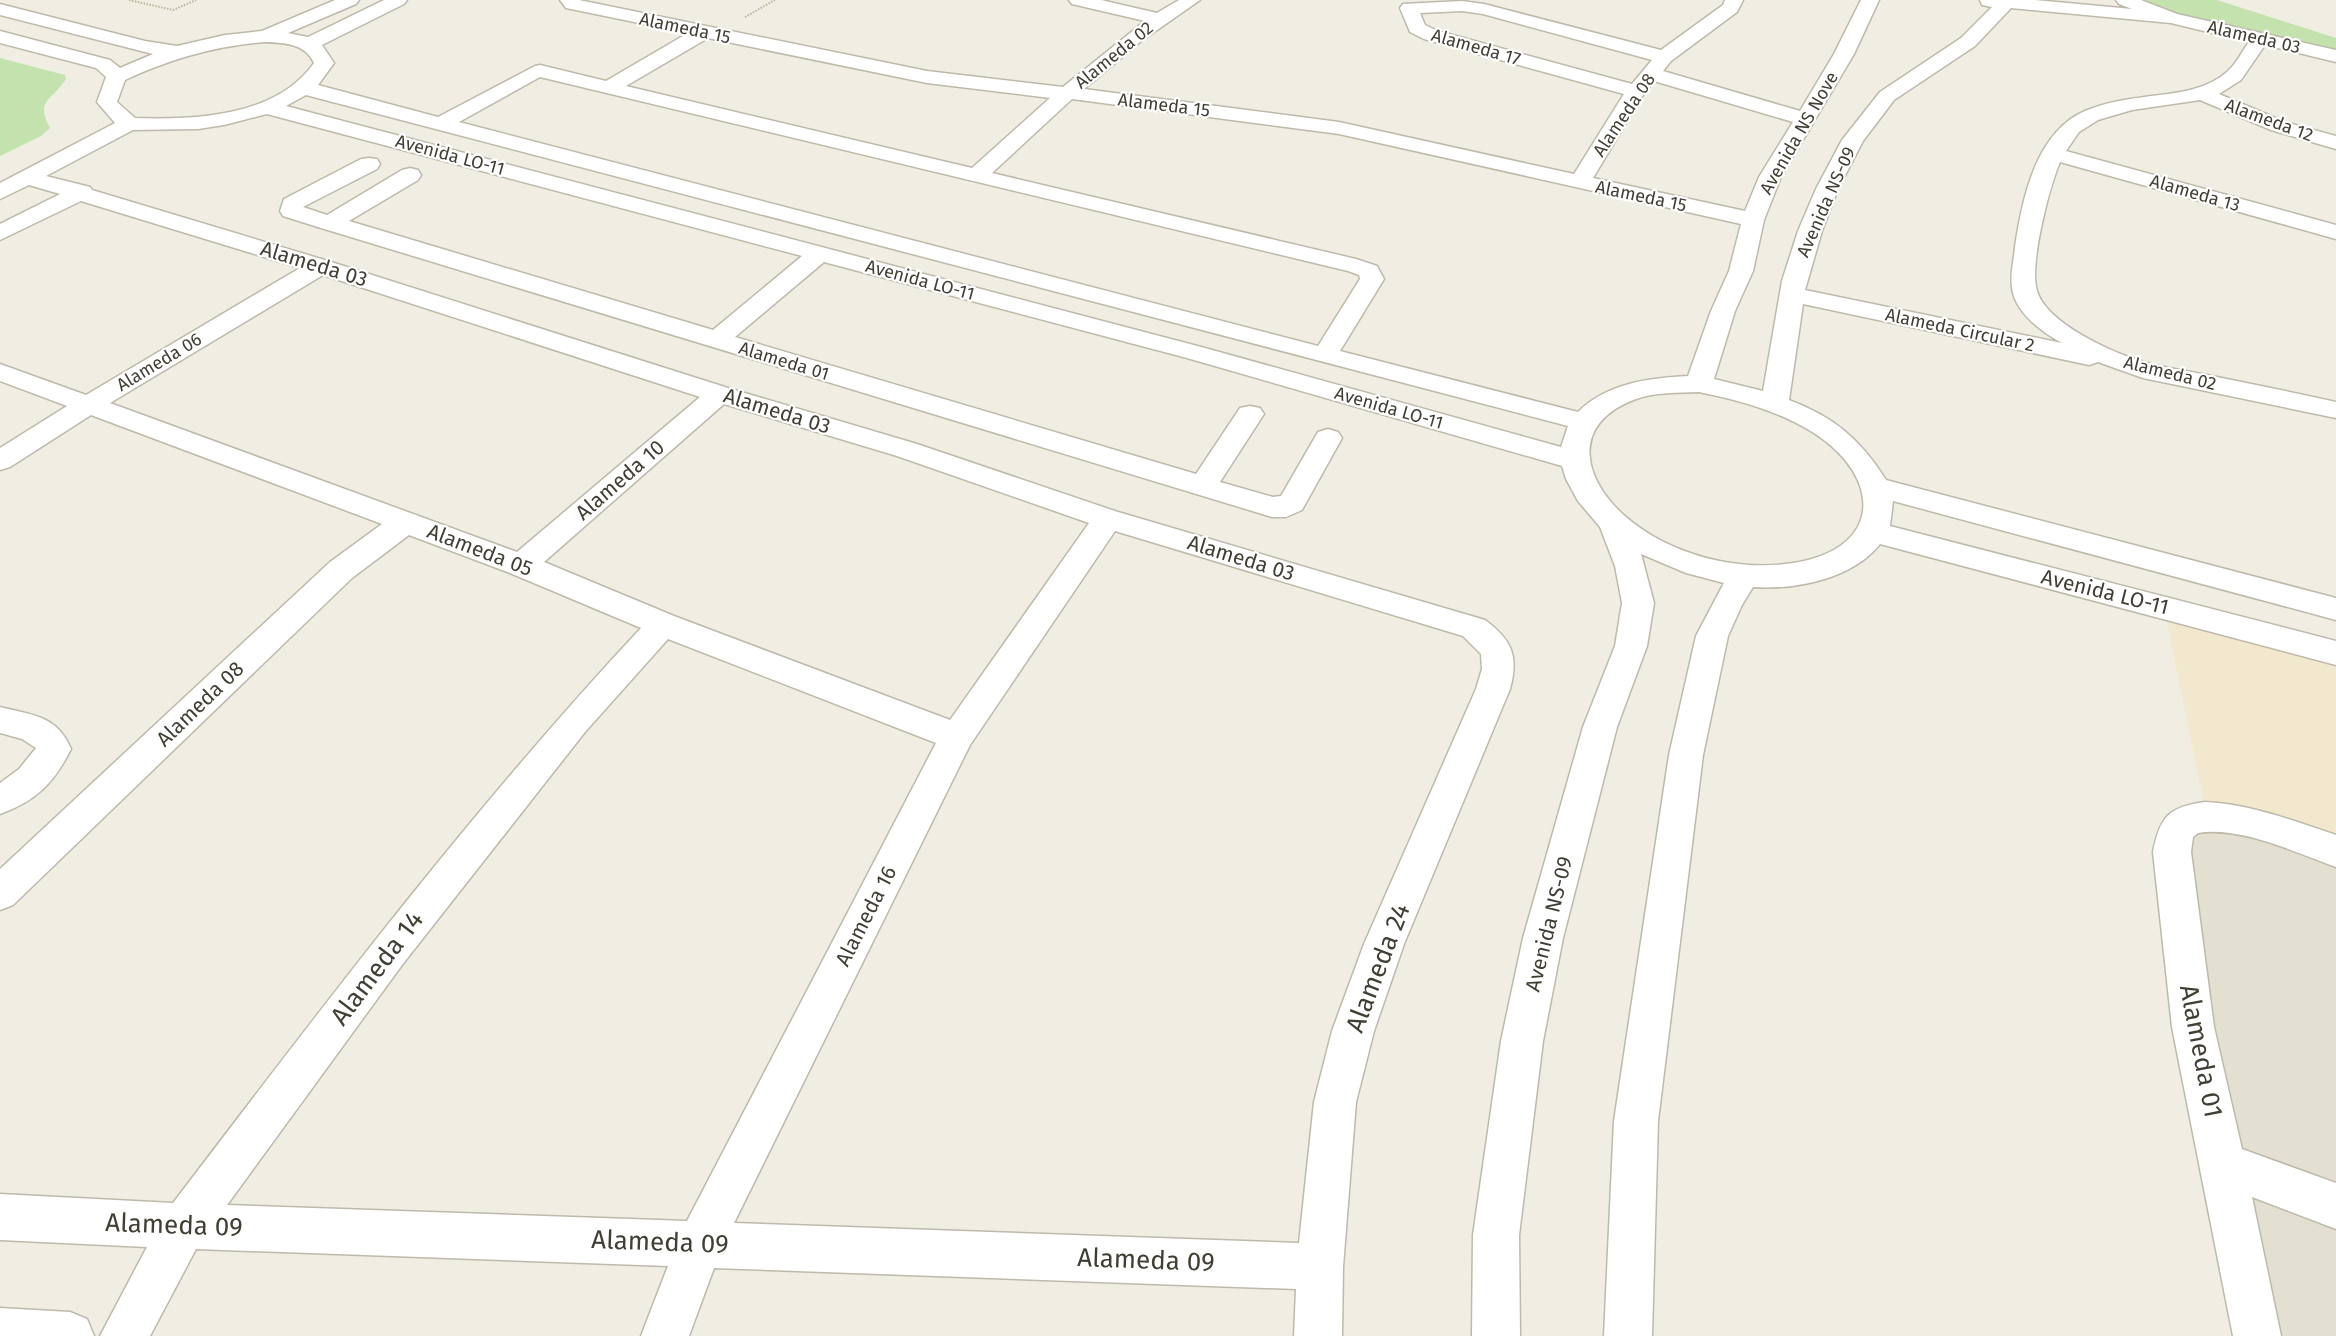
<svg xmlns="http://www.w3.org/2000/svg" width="2336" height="1336" font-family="'Fira Sans',sans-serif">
  <rect width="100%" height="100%" fill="#f0eee3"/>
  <path fill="#e4e0d1" d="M2189,820L2336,855V1336H2257L2193,1027Z"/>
  <path fill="#f2e8ce" d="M2164,607L2336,653V856L2206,816Z"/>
  <path fill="#c3e2ae" d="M2138,0H2217L2336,38V50L2180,16Z
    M0,58L65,75L66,79C51,102 35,100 50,128L41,136L0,156Z"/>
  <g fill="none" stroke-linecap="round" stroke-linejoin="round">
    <defs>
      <path id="minor" d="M335,0H359L356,4L288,33L308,37L384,0H407L404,4L322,45L334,63L318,85L438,117L535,66L540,65L606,81L688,33L566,8L560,0H579L927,71L1063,87L1145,21L1072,4L1069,0H1101L1157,13L1179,0H1200L1140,42L1084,89L1339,122L1574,174L1624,94L1424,39L1410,32L1400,8L1403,4L1462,1L1484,4L1661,50L1723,5L1725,0H1743L1737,12L1671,61L1663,71L1800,111L1834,54L1861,0H1879L1854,54L1781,177L1764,220L1753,271L1735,311L1714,379L1763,391L1782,281L1798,231L1816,189L1842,140L1880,92L1961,38L1992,7L1982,5L1980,0H2035L2132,9L2119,4L2116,0H2141L2177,14L2336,50V62L2265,45L2241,80L2219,94L2285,122L2336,136V149L2271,130L2200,100L2132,110L2098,120L2079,132L2066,151L2336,225V239L2060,162C2049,188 2029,265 2037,291C2047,324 2113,353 2144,362C2163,368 2183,370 2202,374C2247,383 2291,392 2336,402V418L2143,378L2098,362L2089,365L1803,304L1789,400C1834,417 1860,439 1886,480L2336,598V620L1893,501L1890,526L2336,641V665L1880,544C1852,579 1796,590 1753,587L1742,605L1728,636L1703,755L1658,1121L1652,1336H1604L1614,1121L1669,755L1696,636L1724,583L1686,573L1641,554L1654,603L1647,646L1617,727L1563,938L1543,1041L1519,1235L1520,1336H1472L1473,1235L1501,1041L1523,938L1583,727L1615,646L1622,603L1615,566L1600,527L1578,501L1566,479L1562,466L1187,358L824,262L735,337L1196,474L1240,408L1250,406L1260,408L1264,414L1220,482L1273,497L1281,496L1318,432L1328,429L1338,432L1342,438L1302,510L1286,517H1272L321,228L283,216L280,211L284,199L361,159L369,158L377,159L380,164L377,169L303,207L327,215L402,170L410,168L418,170L421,175L418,180L349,221L713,330L802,256L267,114L224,125L198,129L133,130L46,176L90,187L92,190L328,261L728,388L917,444L1118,512L1485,620C1512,640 1519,656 1510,689L1404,944L1374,1031L1356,1102L1343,1267L1342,1336H1294L1296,1289L714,1268L689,1336H641L668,1266L196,1249L150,1336H100L147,1247L0,1240V1194L173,1203C323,1006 472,809 641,628L510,573L409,535L352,578L13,905L0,910V869L330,562L382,524L91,415L10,467L0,470V448L67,406L0,381V364L86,395L300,268L81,201L0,240V224L60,194L29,185L0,199V183L115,123L97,102L106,77L96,68L0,43V31L110,60L120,68L153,54L0,15V4L145,41L177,46L225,35L262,31ZM2011,8L2171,23L2249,42C2242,51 2237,63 2228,71C2207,90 2178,93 2151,96C2129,99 2106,102 2085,111C2036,132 2022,199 2015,247C2014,260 2010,274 2012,287C2014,312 2042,332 2062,343L1805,290L1822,231L1838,189L1863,141L1894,100L1975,46ZM1462,11L1483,14L1652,60L1632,84L1438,31L1425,25L1420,13ZM708,38L927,83L1050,98L972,168L626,86ZM265,42C284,43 305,43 314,63C276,117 195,120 135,118L117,102L125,80C170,59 214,46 265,42ZM540,77L1348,271L1359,275L1360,279L1318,346L459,122ZM1654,81L1793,122L1759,177L1745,211L1593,178L1644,93ZM306,95L1568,426L1561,447L1205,348L286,106ZM1072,99L1339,134L1741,224L1729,271L1711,311L1688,376C1649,378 1607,383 1578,412L1340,351L1384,279L1377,266L1356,259L992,173ZM323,275L700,397L517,552L110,403ZM1699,392C1739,400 1779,411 1814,433C1883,478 1883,549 1793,563C1737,572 1671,555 1627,518C1581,479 1570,423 1636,399C1656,392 1678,393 1699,392ZM724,404L897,456L1089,523L950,720L674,616L544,562ZM1115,531L1463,636L1481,654L1482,669L1476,689L1364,944L1332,1031L1314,1102L1299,1243L734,1223L970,745ZM668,639L936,743L687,1221L227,1205L402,965L585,732Z
        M0,707C32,715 57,715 71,749C54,783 36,801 0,814V783L19,769L36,748L22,739L0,733Z
        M2205,802C2251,804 2293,821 2336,835V867C2297,853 2240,826 2198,833L2193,837L2191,852L2214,1027L2242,1149L2336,1183V1229L2252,1197L2281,1336H2233L2172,1027L2153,852C2160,816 2169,807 2205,802Z
        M0,1308L70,1312L87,1319L94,1336H0Z"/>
    </defs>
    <use href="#minor" stroke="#beb9a9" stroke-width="3"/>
    <path stroke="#bbb499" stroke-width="2" stroke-dasharray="1.5 1.5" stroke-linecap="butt" d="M129,0L173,10L196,0
      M745,17L775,0"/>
    <use href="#minor" fill="#fff" fill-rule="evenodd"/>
  </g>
  <g text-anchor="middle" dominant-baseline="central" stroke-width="4.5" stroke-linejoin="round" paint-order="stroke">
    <g font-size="18" fill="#413e34" stroke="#fff">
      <text transform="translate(685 28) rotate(12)">Alameda 15</text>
      <text transform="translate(2254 37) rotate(13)">Alameda 03</text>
      <text transform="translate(1476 47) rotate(16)">Alameda 17</text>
      <text transform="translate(1114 55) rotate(-39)">Alameda 02</text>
      <text transform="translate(1164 105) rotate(7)">Alameda 15</text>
      <text transform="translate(1624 115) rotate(-56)">Alameda 08</text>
      <text transform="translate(2269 120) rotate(20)">Alameda 12</text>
      <text transform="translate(1799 133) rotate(-60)">Avenida NS Nove</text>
      <text transform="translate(450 155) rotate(15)">Avenida LO-11</text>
      <text transform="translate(2195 193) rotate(16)">Alameda 13</text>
      <text transform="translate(1641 196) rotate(12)">Alameda 15</text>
      <text transform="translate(1826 202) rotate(-66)">Avenida NS-09</text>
      <text transform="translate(920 280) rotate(15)">Avenida LO-11</text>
      <text transform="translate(1960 330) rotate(12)">Alameda Circular 2</text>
      <text transform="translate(784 361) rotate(17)">Alameda 01</text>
      <text transform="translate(159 362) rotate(-31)">Alameda 06</text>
      <text transform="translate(2170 373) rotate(14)">Alameda 02</text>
      <text transform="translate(1389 408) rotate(16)">Avenida LO-11</text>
    </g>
    <g font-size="21" fill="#413e34" stroke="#fff">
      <text transform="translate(314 264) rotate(17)">Alameda 03</text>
      <text transform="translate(777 411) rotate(17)">Alameda 03</text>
      <text transform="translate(620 480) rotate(-41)">Alameda 10</text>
      <text transform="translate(480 550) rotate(21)">Alameda 05</text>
      <text transform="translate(1241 558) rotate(17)">Alameda 03</text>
      <text transform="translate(2105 592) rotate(14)">Avenida LO-11</text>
      <text transform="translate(200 704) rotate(-44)">Alameda 08</text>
      <text transform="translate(866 916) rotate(-63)">Alameda 16</text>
      <text transform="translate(1549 924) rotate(-76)">Avenida NS-09</text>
    </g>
    <g font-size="26" fill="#413e34" stroke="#fff">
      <text transform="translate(377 968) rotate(-53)">Alameda 14</text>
      <text transform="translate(1378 968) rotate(-69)">Alameda 24</text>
      <text transform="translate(2201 1051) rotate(79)">Alameda 01</text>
      <text transform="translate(174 1225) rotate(2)">Alameda 09</text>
      <text transform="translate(660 1242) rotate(2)">Alameda 09</text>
      <text transform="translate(1146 1260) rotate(2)">Alameda 09</text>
    </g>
  </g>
</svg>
